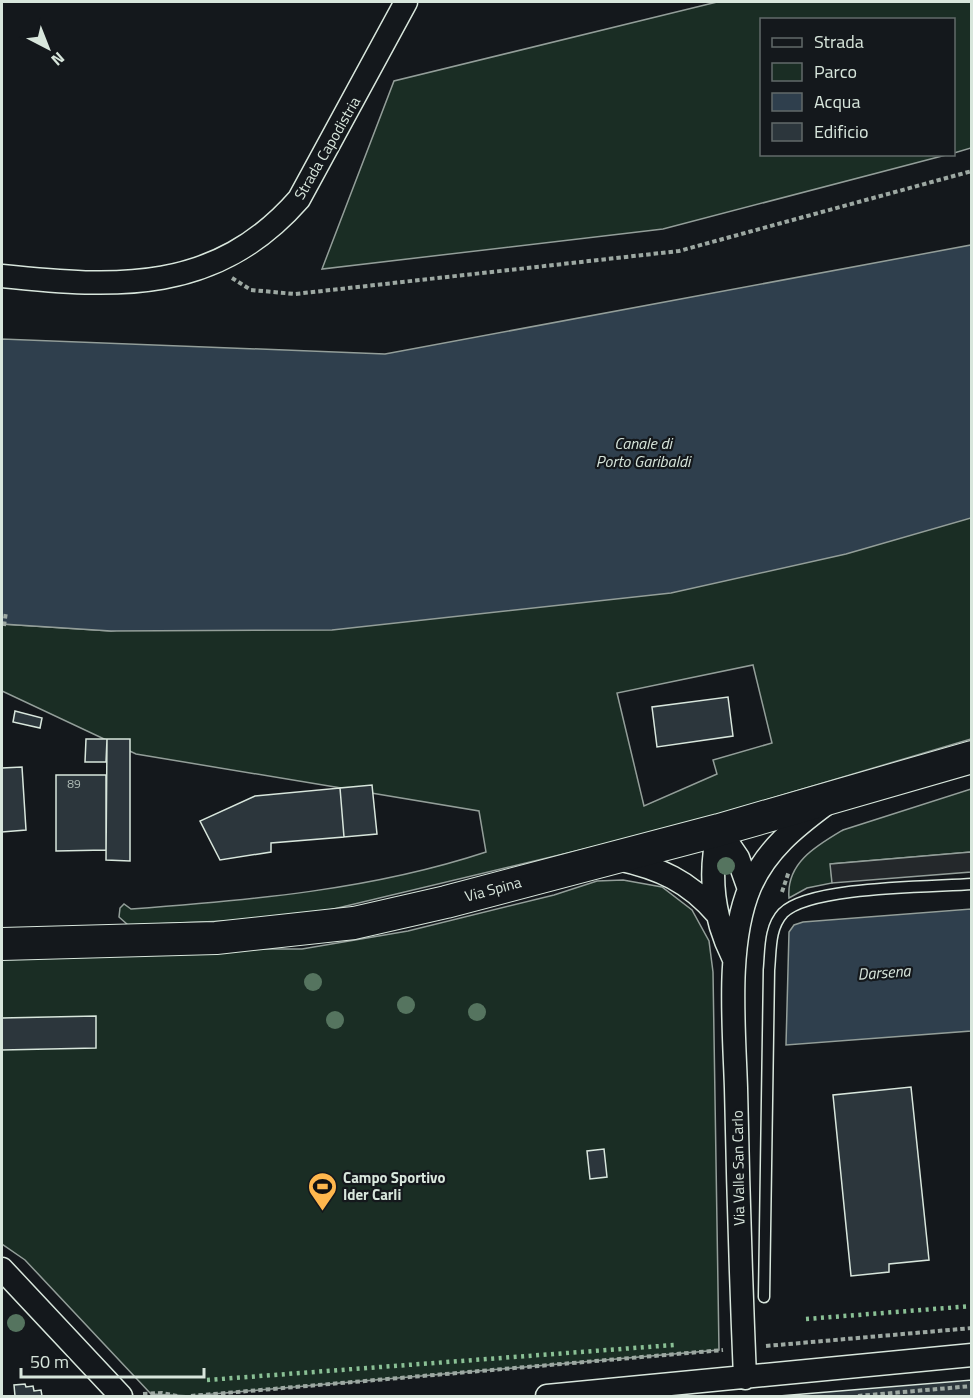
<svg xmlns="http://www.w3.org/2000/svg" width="973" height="1398" font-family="'Titillium Web',sans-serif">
  <rect width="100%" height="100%" fill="#14181c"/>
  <path fill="#1a2d24" stroke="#939e99" stroke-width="1.5" fill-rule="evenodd" d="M717,2H971V148L954,153V20H762V154L946,155L663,229L322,269L394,81Z
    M971,517V739L668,829L296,918L128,925L119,917L120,908L124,904L131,909C251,900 371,890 486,852L479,811L136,754L2,691V624L111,631ZM753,665L772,743L713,760L717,774L644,806L617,693Z
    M971,789V852L831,864L832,883L807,888L789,898C786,863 816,846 843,830Z
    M623,880L662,887L692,910L709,941L713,972L719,1350L191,1396L151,1394L25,1260L2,1244V957L93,949H302L408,931L554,895L597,881Z"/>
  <path fill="#24282b" stroke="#939e99" stroke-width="1.5" d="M971,852V872L832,883L830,864Z"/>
  <path fill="#2f3f4d" stroke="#939e99" stroke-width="1.5" d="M971,245V518L846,554L671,593L332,630L111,631L2,624V339L385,354Z
    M971,909V1031L786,1045L789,932L794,925L803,922Z"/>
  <path fill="#2c363c" stroke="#d8e6dc" stroke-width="1.5" d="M728,697L733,736L657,747L652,707Z
    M15,711L42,718L40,728L13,722Z
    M86,739H107L106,762H85Z
    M107,739H130V861L106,860Z
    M22,767L26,830L2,832V768Z
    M56,775H106V850L56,851Z
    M372,785L377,834L344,837L340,788Z
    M340,788L344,837L271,843V852L220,860L200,821L255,796Z
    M96,1016V1048L2,1050V1018Z
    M911,1087L929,1260L889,1264V1272L851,1276L833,1095Z
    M604,1149L607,1177L590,1179L587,1151Z
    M972,1380V1396H779Z
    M25,1384L26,1387L33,1386L34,1391L41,1390L42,1396H15L14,1385Z"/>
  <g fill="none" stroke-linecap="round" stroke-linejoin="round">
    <defs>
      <path id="lane" d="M764,1297L769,970C771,951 769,928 783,913C810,886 930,887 972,884"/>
      <path id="street" d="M2,276C117,288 216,294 299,199L406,2
        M719,830C708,873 713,917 733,957
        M719,830L738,858L749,889
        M618,859C659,868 689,881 717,914
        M2,1269L121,1396
        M745,1378C741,1282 738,1185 736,1088C734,1026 726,944 750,887C766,850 795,827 826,804
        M547,1396L972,1355"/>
      <path id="secondary" d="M2,944L216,938L354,923L446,902L719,830L972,757"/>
    </defs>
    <use href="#lane" stroke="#d8e6dc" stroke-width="13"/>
    <use href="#street" stroke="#d8e6dc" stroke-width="25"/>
    <use href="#secondary" stroke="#d8e6dc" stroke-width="34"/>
    <path stroke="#9da8a2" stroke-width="4" stroke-dasharray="4.5 3" stroke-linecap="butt" d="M232,278L251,290L295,294L679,251L972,171
      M4,626L6,612
      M782,892L789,871
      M766,1346L972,1328
      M143,1394L162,1393L177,1396
      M191,1396L723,1350
      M858,1396L972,1386"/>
    <use href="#lane" stroke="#14181c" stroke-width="10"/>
    <use href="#street" stroke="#14181c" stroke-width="22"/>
    <use href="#secondary" stroke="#14181c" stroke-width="32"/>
    <path stroke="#8ac095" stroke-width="4.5" stroke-dasharray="3 4.5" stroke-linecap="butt" d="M806,1319L972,1306
      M207,1380L674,1345"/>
  </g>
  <g fill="#55745f">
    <circle cx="726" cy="866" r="9"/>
    <circle cx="313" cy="982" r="9"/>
    <circle cx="406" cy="1005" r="9"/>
    <circle cx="477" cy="1012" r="9"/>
    <circle cx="335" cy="1020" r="9"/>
    <circle cx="16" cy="1323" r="9"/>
  </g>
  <defs>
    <symbol id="stadium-pin" viewBox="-11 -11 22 30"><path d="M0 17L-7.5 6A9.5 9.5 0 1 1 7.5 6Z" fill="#ffb74d" stroke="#14181c"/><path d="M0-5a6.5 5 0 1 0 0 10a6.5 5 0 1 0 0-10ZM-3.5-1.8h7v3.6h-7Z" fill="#111"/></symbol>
  </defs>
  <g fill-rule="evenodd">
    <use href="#stadium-pin" x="306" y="1170" width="33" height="45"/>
  </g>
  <g text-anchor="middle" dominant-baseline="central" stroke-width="4.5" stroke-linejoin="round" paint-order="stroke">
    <g font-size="12" fill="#adbab4">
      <text x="74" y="783">89</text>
    </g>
    <g font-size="15" fill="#d8e6dc" stroke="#14181c">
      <text transform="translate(327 148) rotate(-60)">Strada Capodistria</text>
      <text transform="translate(493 889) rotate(-15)">Via Spina</text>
      <text transform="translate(738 1168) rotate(-91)">Via Valle San Carlo</text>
    </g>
    <g font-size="15" font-weight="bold" fill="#d8e6dc" stroke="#14181c" text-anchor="start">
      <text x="343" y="1177">Campo Sportivo<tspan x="343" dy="17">Ider Carli</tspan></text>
    </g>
    <g font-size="16" font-style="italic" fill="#d8e6dc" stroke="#14181c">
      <text x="643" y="443">Canale di<tspan x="643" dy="18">Porto Garibaldi</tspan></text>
      <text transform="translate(884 972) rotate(-4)">Darsena</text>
    </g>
  </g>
  <rect width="973" height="1398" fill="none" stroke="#d8e6dc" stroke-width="6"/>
  <rect x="760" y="18" width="195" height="138" fill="#14181c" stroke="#626a69" stroke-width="1.5"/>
  <rect x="772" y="38" width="30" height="9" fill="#14181c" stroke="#626a69" stroke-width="1.5"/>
  <text x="814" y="48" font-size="18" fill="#d8e6dc">Strada</text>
  <rect x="772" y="63" width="30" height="18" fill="#1a2d24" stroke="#626a69" stroke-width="1.5"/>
  <text x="814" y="78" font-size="18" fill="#d8e6dc">Parco</text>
  <rect x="772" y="93" width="30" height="18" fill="#2f3f4d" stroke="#626a69" stroke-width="1.5"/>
  <text x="814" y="108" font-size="18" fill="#d8e6dc">Acqua</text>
  <rect x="772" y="123" width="30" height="18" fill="#2c363c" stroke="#626a69" stroke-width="1.5"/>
  <text x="814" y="138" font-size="18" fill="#d8e6dc">Edificio</text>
  <g transform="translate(48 48) rotate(138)" stroke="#14181c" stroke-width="4.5" paint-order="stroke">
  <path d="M0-4.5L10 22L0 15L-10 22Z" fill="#d8e6dc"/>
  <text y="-9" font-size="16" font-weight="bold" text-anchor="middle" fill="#d8e6dc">N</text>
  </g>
  <path d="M21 1368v9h183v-9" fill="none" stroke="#d8e6dc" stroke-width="3"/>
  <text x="30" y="1368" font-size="18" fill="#d8e6dc" stroke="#14181c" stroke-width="4.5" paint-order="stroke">50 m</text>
</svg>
